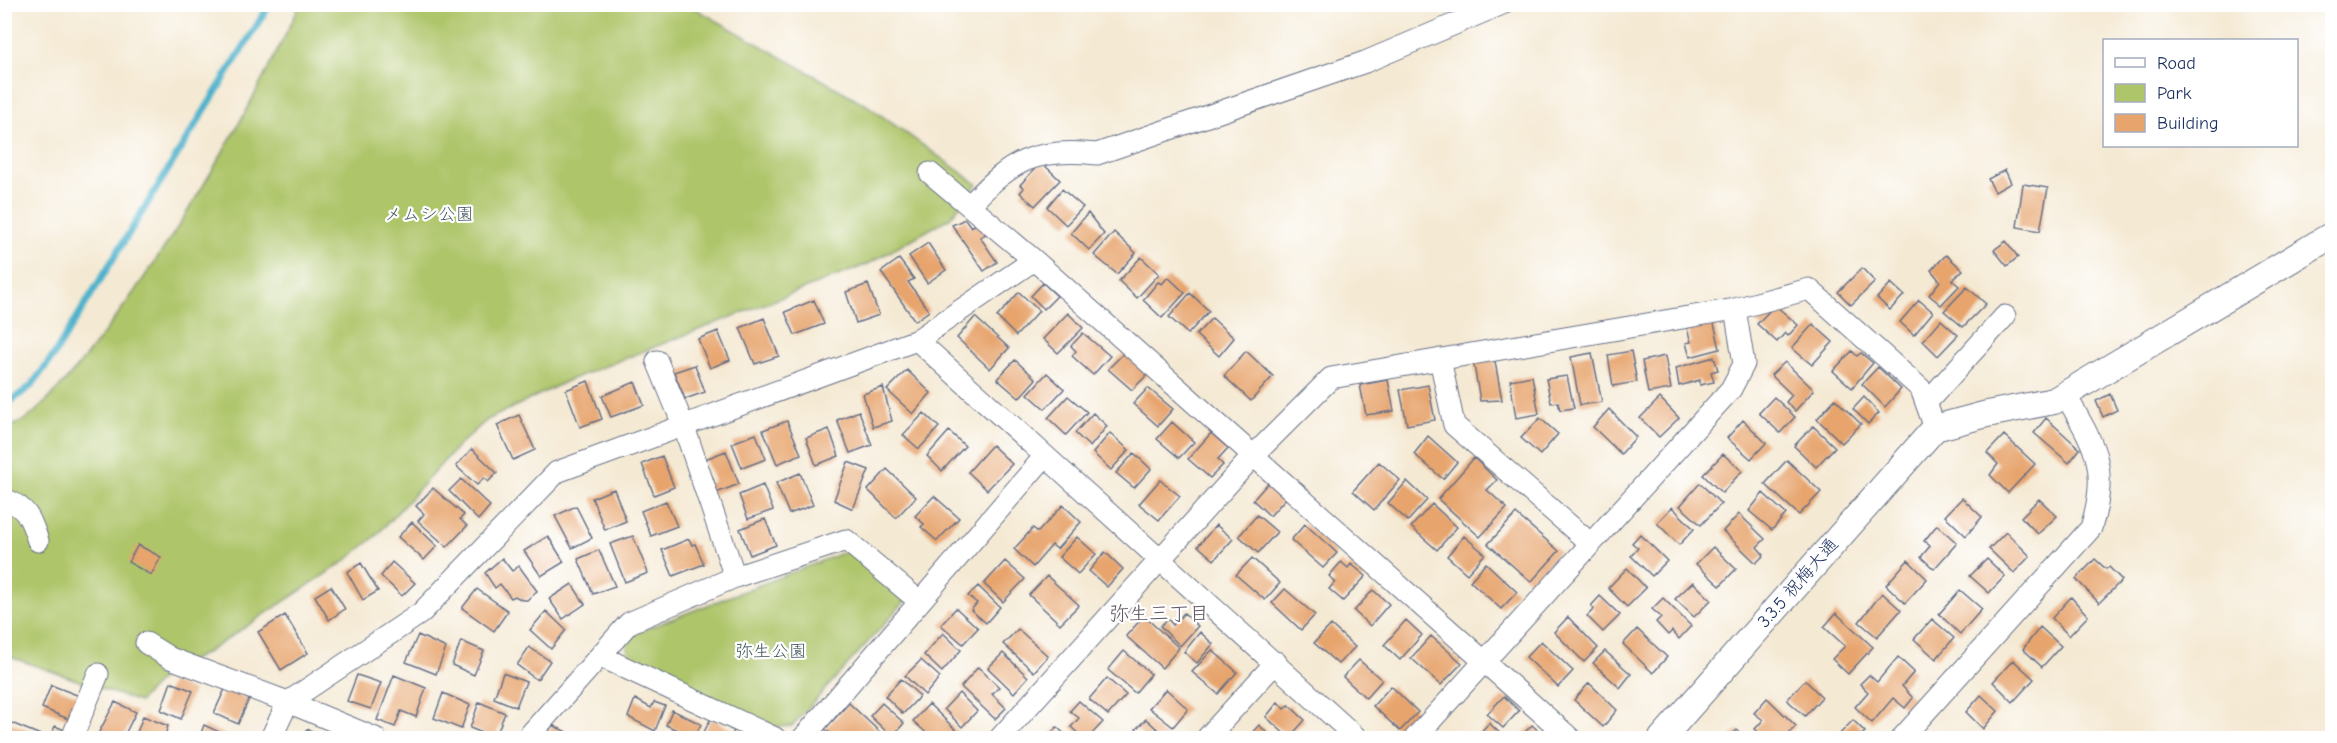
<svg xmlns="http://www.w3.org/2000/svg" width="2337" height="743" font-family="'Comic Neue','Klee One',sans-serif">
  <rect width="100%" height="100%" fill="#fff"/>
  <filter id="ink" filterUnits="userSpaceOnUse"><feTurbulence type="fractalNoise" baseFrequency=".0167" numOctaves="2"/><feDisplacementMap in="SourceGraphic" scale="12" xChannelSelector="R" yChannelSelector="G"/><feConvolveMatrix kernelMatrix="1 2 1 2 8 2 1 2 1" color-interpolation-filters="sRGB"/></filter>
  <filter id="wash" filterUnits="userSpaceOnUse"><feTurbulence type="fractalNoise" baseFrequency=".008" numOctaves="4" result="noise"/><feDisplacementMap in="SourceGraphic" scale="24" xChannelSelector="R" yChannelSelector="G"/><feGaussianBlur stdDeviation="1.35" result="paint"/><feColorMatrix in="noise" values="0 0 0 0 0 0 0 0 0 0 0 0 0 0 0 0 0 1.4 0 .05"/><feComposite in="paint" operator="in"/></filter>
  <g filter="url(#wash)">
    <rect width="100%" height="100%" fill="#f4e9d3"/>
    <path fill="#aec569" stroke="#647a64" stroke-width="1.5" d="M300,5H689L865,104L977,184L950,218L868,264L567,381L487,420L457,447L376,536L344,562L206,653L167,672L139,702L5,655V429C12,425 22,423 29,417C56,395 89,353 110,325C185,225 246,117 300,5Z
      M847,551L906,600L792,726L775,727L629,657L626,642L638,632Z"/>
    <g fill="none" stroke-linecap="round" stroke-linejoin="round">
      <path stroke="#4db2cc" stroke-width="7" d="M4,406L31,386L54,355L270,4"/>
    </g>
    <g id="blocks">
      <path fill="#e7a46d" d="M1041,162L1060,180L1035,206L1020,193L1024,188L1020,185Z
        M2005,170L2011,183L1995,192L1988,179Z
        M2023,184L2048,188L2040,231L2017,227Z
        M1062,189L1083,207L1066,225L1047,207Z
        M1088,213L1104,234L1089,250L1071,233Z
        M965,219L971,227L978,223L986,234L980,237L997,262L984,271L952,225Z
        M1114,232L1136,253L1117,274L1094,255Z
        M2006,241L2018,257L2007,266L1994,250Z
        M928,243L946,270L927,283L909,256Z
        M1946,255L1963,270L1952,280L1959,286L1941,305L1929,295L1940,281L1931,270Z
        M1141,257L1159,274L1137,298L1119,281Z
        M899,259L914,279L908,282L929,311L915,321L881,272Z
        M1862,268L1875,282L1851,305L1838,292Z
        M1168,277L1185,293L1162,318L1143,300L1158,282L1162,284Z
        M1043,283L1057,296L1044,309L1031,296Z
        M1891,283L1904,295L1890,310L1877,298Z
        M868,284L879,315L856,323L846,292Z
        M1967,287L1986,304L1963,327L1944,311Z
        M1019,292L1039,311L1016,336L997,317Z
        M1190,293L1209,311L1188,334L1169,317Z
        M814,300L824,324L795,335L785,312Z
        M1919,300L1933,312L1914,335L1900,322Z
        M1775,305L1798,325L1788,336L1785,333L1777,342L1757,324Z
        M1068,313L1083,328L1058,353L1043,339Z
        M975,317L1009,348L990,369L957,338Z
        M764,318L779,356L755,364L740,328Z
        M1212,318L1234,338L1219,356L1196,335Z
        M1713,319L1720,349L1690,357L1686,343L1691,342L1686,325Z
        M1941,320L1958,335L1938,356L1923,341Z
        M1813,324L1833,342L1812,365L1792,348Z
        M718,331L730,360L710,368L698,339Z
        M1083,333L1110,356L1093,375L1072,356L1076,351L1071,346Z
        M1246,351L1273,376L1251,401L1224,376Z
        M1631,351L1637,382L1613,386L1608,355Z
        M1852,351L1857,356L1861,353L1873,363L1852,388L1833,371Z
        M1124,353L1148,374L1132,390L1108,369Z
        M1592,353L1602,402L1580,405L1571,357Z
        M1494,356L1502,400L1480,401L1473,359Z
        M1665,356L1671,389L1648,393L1642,361Z
        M1714,357L1718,370L1711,372L1714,382L1700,385V380L1679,386L1676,368Z
        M1015,360L1036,379L1019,398L997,379Z
        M1785,362L1814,390L1795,411L1786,402L1792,395L1771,375Z
        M695,365L705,392L685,399L674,372Z
        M1878,367L1901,389L1885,407L1862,384Z
        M907,370L931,393L913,414L887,390Z
        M1047,373L1064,389L1045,409L1028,394Z
        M1532,376L1539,414L1516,418L1510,380Z
        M1567,376L1574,408L1560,410L1558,402L1551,403L1546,379Z
        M1388,380L1394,411L1366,415L1360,385Z
        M588,381L602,419L580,427L566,390Z
        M635,382L644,405L611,417L602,396Z
        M1428,385L1435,420L1407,425L1400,390Z
        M883,387L892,421L873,427L863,394Z
        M1148,388L1173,409L1158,426L1133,404Z
        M2110,394L2117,410L2103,417L2096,401Z
        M1068,396L1087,412L1066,435L1048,418Z
        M1774,397L1795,417L1780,433L1759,413Z
        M1864,397L1879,413L1868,424L1853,409Z
        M1660,398L1679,418L1659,437L1640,418Z
        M1835,399L1861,424L1842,443L1817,419Z
        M1609,409L1636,437L1621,454L1593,427Z
        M859,411L872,445L850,453L837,420Z
        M924,413L939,427L919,449L903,435Z
        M1093,413L1107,426L1090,447L1075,433Z
        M519,415L535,450L513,460L497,425Z
        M1540,418L1558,434L1540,455L1521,438Z
        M2046,418L2080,449L2069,463L2034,433Z
        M1743,420L1766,443L1751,459L1727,438Z
        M787,421L801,454L777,464L763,430Z
        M1172,422L1194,442L1179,458L1157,439Z
        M1813,426L1835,447L1816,467L1794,446Z
        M829,429L839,456L816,465L806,438Z
        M949,431L965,446L942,471L927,456Z
        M1110,433L1129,450L1111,470L1093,453Z
        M1211,433L1228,448L1218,459L1223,465L1210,478L1188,459Z
        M756,434L766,459L742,468L732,443Z
        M2004,435L2035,464L2008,493L1990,475L1998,464L1987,453Z
        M1428,436L1457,462L1443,479L1414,454Z
        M992,445L1012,464L987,490L968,472Z
        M472,449L497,473L488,482L484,478L477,485L456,466Z
        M726,451L739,484L711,495L707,484L714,481L705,459Z
        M1134,453L1151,469L1134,488L1116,473Z
        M1723,454L1742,471L1722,493L1703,475Z
        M662,456L674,487L654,495L642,464Z
        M1474,458L1497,480L1487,490L1507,508L1480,537L1438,499Z
        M1787,460L1821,492L1799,515L1765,484Z
        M848,462L869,470L853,509L834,500Z
        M1379,462L1400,480L1374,510L1353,491Z
        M887,469L916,497L896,518L868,490Z
        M800,473L813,505L789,514L776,483Z
        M461,479L490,506L478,520L449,491Z
        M1160,480L1180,496L1159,520L1139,504Z
        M1407,481L1427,500L1408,521L1388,503Z
        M1268,483L1286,498L1270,516L1253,500Z
        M1700,483L1721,504L1701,525L1680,506Z
        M763,485L773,510L748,519L739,495Z
        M433,488L464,515L460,519L467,526L447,547L418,521L424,514L416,506Z
        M614,489L626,521L605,530L592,498Z
        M1763,493L1786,514L1772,530L1749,511Z
        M934,496L959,518L937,541L921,527L924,524L915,516Z
        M1962,498L1982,517L1966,536L1945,516Z
        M2039,499L2057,516L2038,534L2021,517Z
        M666,501L677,526L651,536L641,511Z
        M1432,504L1457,527L1437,550L1411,527Z
        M1063,505L1081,522L1057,549L1052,545L1033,567L1014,549L1033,528L1038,532Z
        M576,506L592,538L572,548L555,516Z
        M1672,507L1694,529L1679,545L1657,523Z
        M1516,514L1559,551L1531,582L1488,544Z
        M1739,514L1765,539L1757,547L1764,555L1756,563L1723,531Z
        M1257,515L1277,532L1258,553L1239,536Z
        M765,519L776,545L750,555L740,529Z
        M412,522L437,546L424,560L398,537Z
        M1305,524L1337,553L1323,568L1291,540Z
        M1216,525L1233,539L1214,560L1198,546Z
        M1937,525L1957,543L1934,569L1921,557L1930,546L1924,541Z
        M2006,532L2030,556L2014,573L1989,549Z
        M1640,534L1667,561L1652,576L1631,556L1638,548L1632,543Z
        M548,536L564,562L541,576L524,551Z
        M633,536L648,573L625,582L610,544Z
        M1464,536L1485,554L1467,574L1447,556Z
        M1077,537L1096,554L1078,574L1059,557Z
        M689,539L692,545L695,544L704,564L673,576L662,550Z
        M138,545L161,557L151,575L128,562Z
        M1713,547L1736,569L1720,586L1696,564Z
        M599,550L615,586L593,594L578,559Z
        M1105,552L1123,569L1107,587L1089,571Z
        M502,558L512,571L519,566L537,591L527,600H522L515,596L511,598L500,584L495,588L485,573Z
        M1252,558L1280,583L1265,600L1236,575Z
        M1987,559L2005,576L1989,593L1970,576Z
        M2095,559L2106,569L2109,567L2122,580L2099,603L2076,579Z
        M1908,560L1927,579L1905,603L1886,585Z
        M1005,561L1025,579L1003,602L984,584Z
        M392,562L415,583L402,596L381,576Z
        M1341,562L1348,568L1351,564L1366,576L1343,601L1329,589L1335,582L1329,576Z
        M361,563L378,591L363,600L347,572Z
        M1486,563L1517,592L1501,609L1470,581Z
        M1627,568L1646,588L1627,607L1608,588Z
        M1047,576L1079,605L1060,624L1029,595Z
        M1693,582L1711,600L1694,617L1675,599Z
        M572,584L585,604L563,619L549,599Z
        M331,586L345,609L329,620L315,596Z
        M978,586L1000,607L986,623L971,610L977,603L968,596Z
        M477,589L508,611L494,631L462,608Z
        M1285,589L1315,615L1301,630L1272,603Z
        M1373,590L1389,604L1370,626L1354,611Z
        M1960,590L1982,609L1960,634L1939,614Z
        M1882,593L1901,610L1877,637L1859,622Z
        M1600,596L1620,615L1603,632L1587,616L1594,609L1591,606Z
        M2071,597L2088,616L2069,636L2052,618Z
        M1663,598L1691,626L1679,639L1672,631L1668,635L1656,622L1661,617L1652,609Z
        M956,608L978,628L963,644L941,625Z
        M546,611L566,630L551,649L530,630Z
        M1184,613L1198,626L1180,646L1160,626L1168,619L1173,625Z
        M1836,613L1873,647L1848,674L1832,659L1845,646L1824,627Z
        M285,615L308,653L281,670L258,632Z
        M1144,616L1179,648L1162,668L1126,636Z
        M1568,617L1598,648L1584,662L1554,632Z
        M1932,619L1954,638L1936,659L1914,639Z
        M1406,620L1422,635L1400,660L1384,645Z
        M1331,625L1355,647L1338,664L1314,643Z
        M2040,627L2061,646L2042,667L2023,649Z
        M1018,629L1048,656L1034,672L1003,644Z
        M1637,629L1667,657L1653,673L1623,644Z
        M1200,632L1213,644L1197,663L1184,652Z
        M943,633L961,650L942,672L924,655Z
        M418,635L446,648L436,674L406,662Z
        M1431,636L1462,663L1441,685L1411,658Z
        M461,641L484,651L474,675L452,665Z
        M1541,641L1573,671L1558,687L1526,657Z
        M529,647L550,661L537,680L517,665Z
        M1212,650L1237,672L1218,694L1192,672Z
        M1124,651L1151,674L1135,693L1108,670Z
        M1605,651L1631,674L1620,688L1593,663Z
        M1003,653L1028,677L1014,693L988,668Z
        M1898,657L1914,672L1902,686L1913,698L1905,708L1893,698L1872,723L1855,707L1868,692L1860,684L1869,675L1877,682Z
        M921,660L940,677L925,695L905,676Z
        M1359,660L1382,680L1366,698L1343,677Z
        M2013,660L2034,679L2013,702L1993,682Z
        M978,667L999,687L992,694L1006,708L995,719L961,687Z
        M503,673L526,682L516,707L494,698Z
        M357,675L381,683L371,709L347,701Z
        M394,675L426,688L416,717L401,711L395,727L377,720Z
        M1107,678L1126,695L1108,715L1089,699Z
        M901,679L920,696L903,714L885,696Z
        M1805,680L1822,697L1805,716L1787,700Z
        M171,682L193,691L181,719L161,710Z
        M1589,683L1617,710L1603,727L1574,700Z
        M51,685L82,697L73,721L42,708Z
        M1391,686L1418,712L1400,731L1373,706Z
        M225,689L249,699L238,724L214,713Z
        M1166,689L1188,709L1173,727L1149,708Z
        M443,693L470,705L461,729L434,718Z
        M959,693L977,711L962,727L944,709Z
        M1981,695L1998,711L1983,729L1966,712Z
        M1504,696L1519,711L1503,728L1487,714Z
        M1767,698L1796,726L1784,738H1765L1755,729L1763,720L1754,713Z
        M635,699L651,708L654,702L665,706L655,731L628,717Z
        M1079,701L1103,722L1088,738H1083L1071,727L1079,718L1070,711Z
        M115,702L136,712L123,738H96Z
        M479,702L505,713L495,738L470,728Z
        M1278,702L1284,709L1289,705L1305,720L1289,738L1266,717Z
        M849,703L886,738H836L825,729Z
        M882,703L904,723L892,737L870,716Z
        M929,704L957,731L949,738H932L913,721Z
        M672,710L701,724L694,738L666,725Z
        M143,716L168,726L164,738H135Z
        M711,718L734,731L730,738H701Z
        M1146,719L1167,738H1141L1143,735L1136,729Z
        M4,720L48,738H4Z
        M1853,720L1865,732L1858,738H1836Z
        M1489,723L1505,738H1475Z
        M204,725L230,737L229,738H199Z
        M552,725L579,738H546Z
        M1259,725L1273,738H1247Z
        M1532,725L1546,738H1519Z
        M55,726L69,732L66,738H50Z
        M1057,727L1069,738H1046Z
        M307,729L329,738H303Z
        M1737,730L1746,738H1729Z"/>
    </g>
  </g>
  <g filter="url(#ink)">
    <use href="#blocks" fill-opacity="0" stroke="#677087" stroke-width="1.5"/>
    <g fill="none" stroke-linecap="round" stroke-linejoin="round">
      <defs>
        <path id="minor" d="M930,173L1034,260L1570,738
          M970,205C1011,161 1035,147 1097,154L1365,62L1502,4
          M917,340L1357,738
          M1440,359L1454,425L1591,544
          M657,361L684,427L735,577
          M1926,403L2005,316
          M4,499C27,507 31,519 38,541
          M146,643L170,658L288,702L375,738
          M600,656L775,738
          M72,738L98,674
          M271,738L288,702L421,613L557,472L917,340L1034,260
          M527,738L629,623L735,577L846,540L919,601
          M803,738L1044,457
          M1000,738L1253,456L1331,378L1735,309L1809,289L1921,389L1935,428
          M1207,738L1276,662
          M1415,738L1731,389L1744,364L1735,309
          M1902,738L2091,528C2110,467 2095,447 2065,394"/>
        <path id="tertiary" d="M1662,738L1935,428L1987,414L2054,401L2332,235"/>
      </defs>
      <use href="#minor" stroke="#677087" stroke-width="23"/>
      <use href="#tertiary" stroke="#677087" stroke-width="28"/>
      <use href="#minor" stroke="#fff" stroke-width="21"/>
      <use href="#tertiary" stroke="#fff" stroke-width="26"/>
    </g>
  </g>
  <g text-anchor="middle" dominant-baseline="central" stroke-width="4.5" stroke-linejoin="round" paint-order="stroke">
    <g font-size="18" fill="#475c61" stroke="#fff">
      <text x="429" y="214">メムシ公園</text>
      <text x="771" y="651">弥生公園</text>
    </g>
    <g font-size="18" fill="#1b2f5e" stroke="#fff">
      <text transform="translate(1798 583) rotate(-49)">3.3.5 祝梅大通</text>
    </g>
    <g font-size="20" fill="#625863" stroke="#fff">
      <text x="1159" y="613">弥生三丁目</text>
    </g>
  </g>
  <rect width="2337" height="743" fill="none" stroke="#fff" stroke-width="24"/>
  <rect x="2103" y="39" width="195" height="108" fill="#ffffff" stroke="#a4acbf" stroke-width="1.5"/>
  <rect x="2115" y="58" width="30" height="9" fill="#ffffff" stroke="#a4acbf" stroke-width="1.5"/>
  <text x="2157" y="69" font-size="18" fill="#1b2f5e">Road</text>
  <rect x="2115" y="84" width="30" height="18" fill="#aec569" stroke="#a4acbf" stroke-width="1.5"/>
  <text x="2157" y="99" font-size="18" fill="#1b2f5e">Park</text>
  <rect x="2115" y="114" width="30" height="18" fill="#e7a46d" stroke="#a4acbf" stroke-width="1.5"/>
  <text x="2157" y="129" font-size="18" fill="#1b2f5e">Building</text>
</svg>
